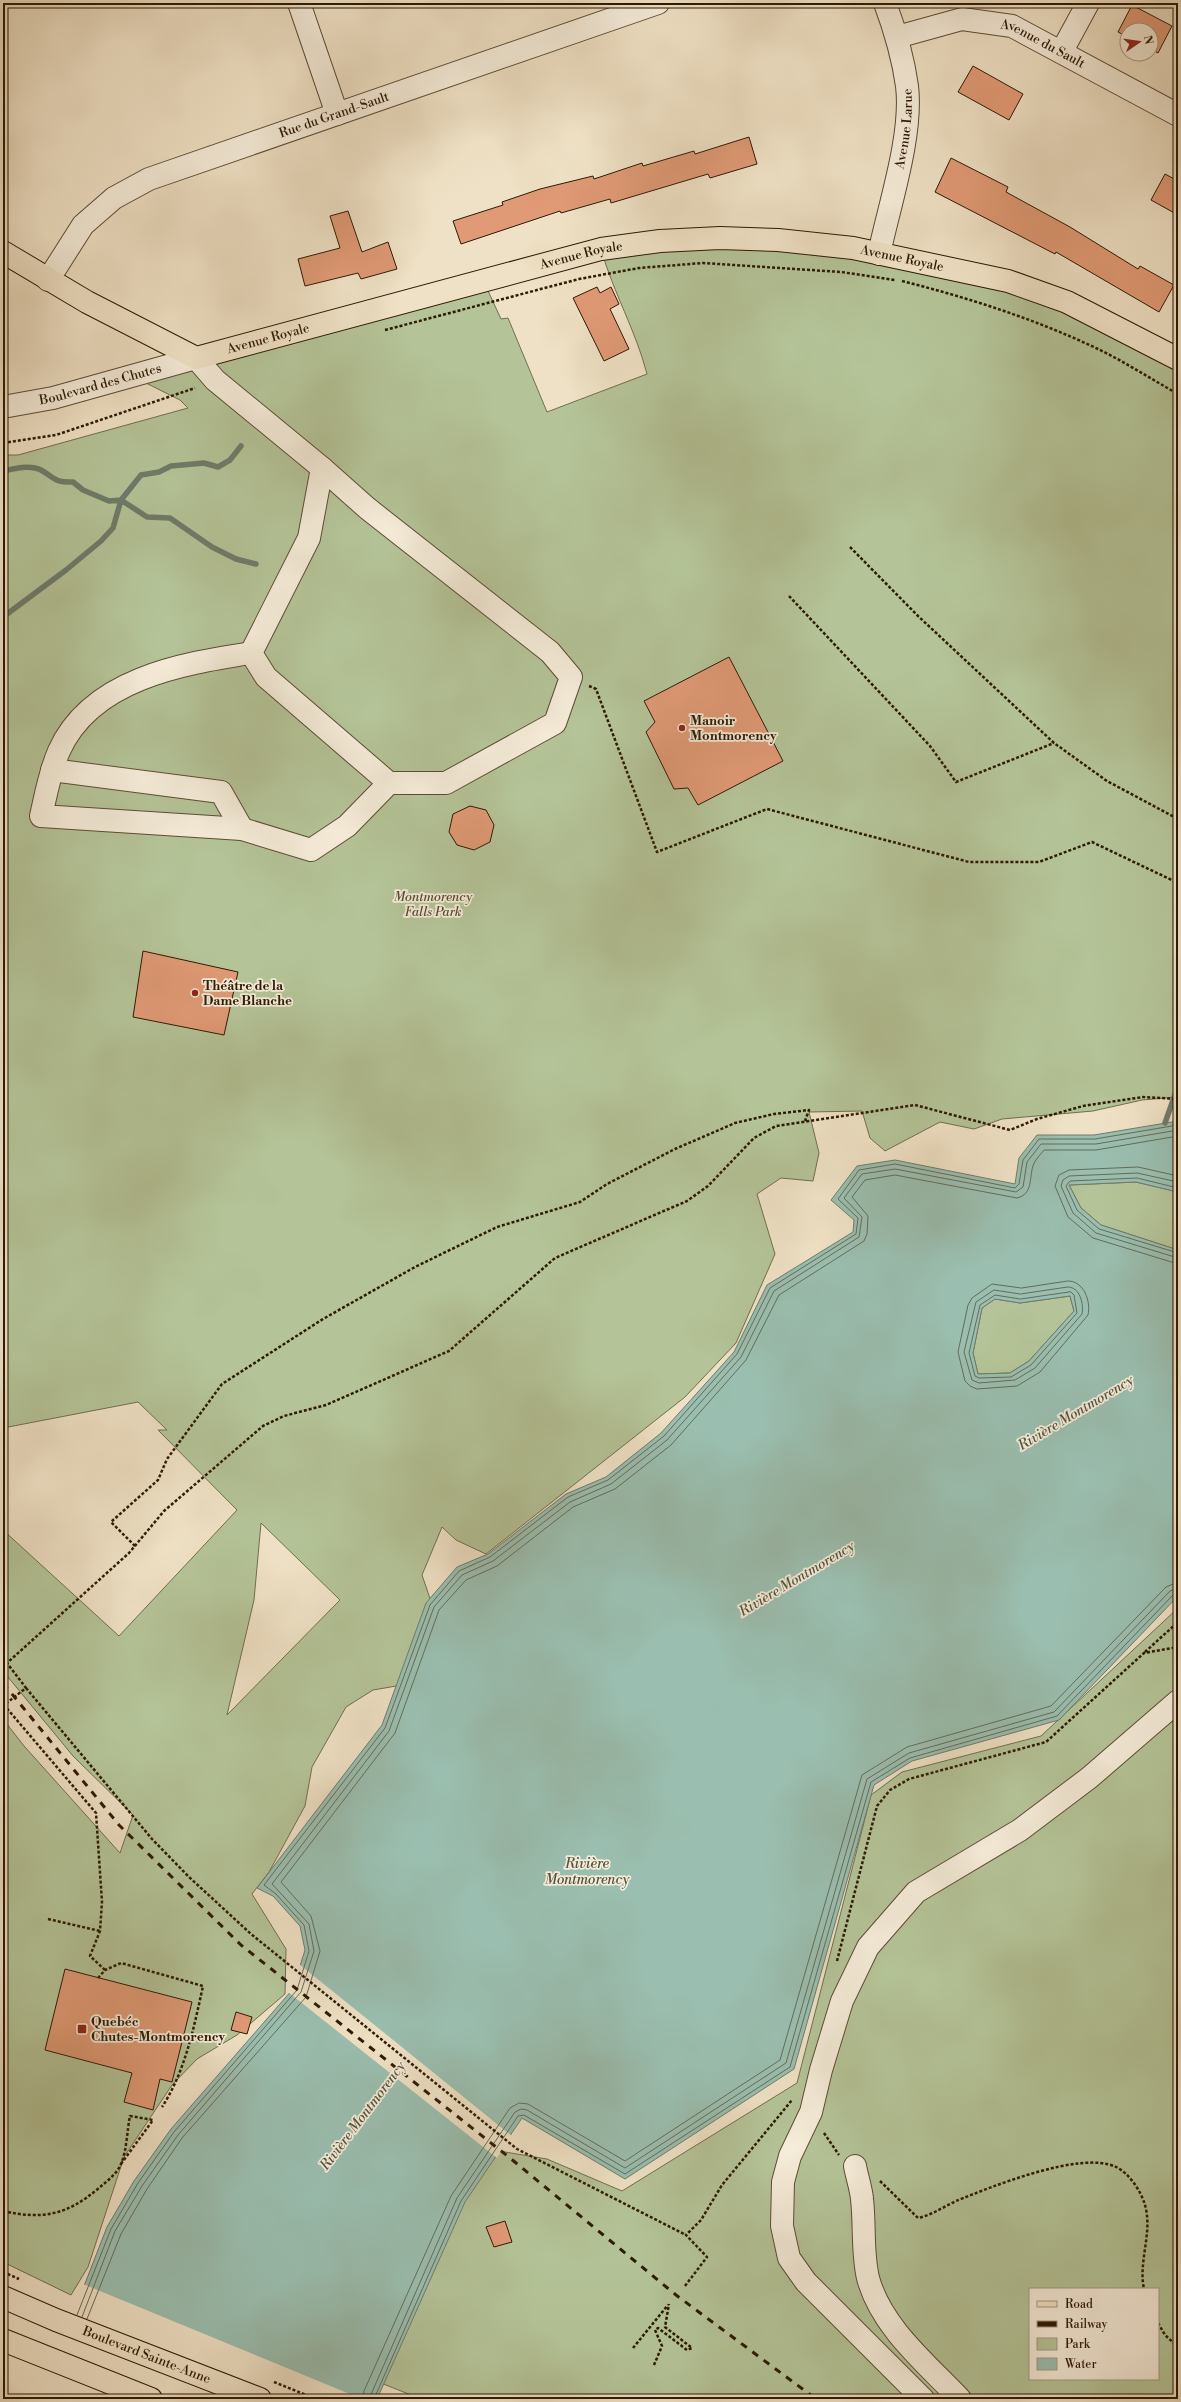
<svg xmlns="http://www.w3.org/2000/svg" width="1181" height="2402" font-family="'Libre Bodoni',serif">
  <rect width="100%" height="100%" fill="#efe1c5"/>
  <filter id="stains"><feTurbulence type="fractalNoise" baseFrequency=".005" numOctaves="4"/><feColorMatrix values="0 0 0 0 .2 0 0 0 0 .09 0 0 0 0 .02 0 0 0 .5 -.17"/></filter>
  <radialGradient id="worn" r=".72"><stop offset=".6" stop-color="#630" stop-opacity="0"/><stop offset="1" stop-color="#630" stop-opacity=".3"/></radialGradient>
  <path fill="#b4c498" stroke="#706e4e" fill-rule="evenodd" d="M720,238L1008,281L1178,359V1097L1142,1100L1093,1111L1002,1119L974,1129L940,1122L885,1151L870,1138L862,1111L809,1112L819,1153L813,1181L781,1178L757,1194L775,1254L736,1343L685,1397L486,1554L456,1540L442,1527L422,1575L437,1619L408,1684L373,1690L346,1707L312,1767L305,1806L269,1872L252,1894L286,1949L285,1994L237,2035L197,2059L172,2085L124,2157L88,2267L71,2295L3,2262V1719L24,1746L120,1853L133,1815L73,1756L3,1671V1530L119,1636L237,1510L158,1430H167L138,1402L3,1428V455H18L188,408L180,400L134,377L483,280L501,319L508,318L547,412L647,374C636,331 613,292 601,249ZM261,1523L340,1600L227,1715L254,1600Z
    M1136,1182L1178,1192V1250L1101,1225L1081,1208L1069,1185Z
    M1070,1296L1074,1311L1029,1361L1010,1373L978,1374L973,1353L982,1308L995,1299L1020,1303Z
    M1178,1608V2399H421L371,2379L475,2147L547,2159L622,2191L797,2083L871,1795L902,1772L1041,1736ZM1030,2289H1158V2379H1030Z"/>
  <path fill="#9abeaf" stroke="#6e7c6b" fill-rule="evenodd" d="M1178,1121V1192L1136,1182L1069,1185L1081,1208L1101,1225L1178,1250V1596L1059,1720L912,1761L874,1785L794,2069L625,2179L522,2118L465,2202L377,2399H40L107,2227L134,2181L171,2129L293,1989L305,1950L300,1926L273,1896L257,1888L382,1725L426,1603L457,1567L488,1554L566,1494L606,1477L661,1433L734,1352L767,1285L853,1232L854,1220L831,1200L857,1166L895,1160L1015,1184L1019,1158L1037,1135H1094ZM1070,1296L1074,1311L1029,1361L1010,1373L978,1374L973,1353L982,1308L995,1299L1020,1303Z"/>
  <path fill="#efe1c5" d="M299,1964L512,2136L497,2158L288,1992L292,1988Z
    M83,2284L362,2399H47L39,2396Z"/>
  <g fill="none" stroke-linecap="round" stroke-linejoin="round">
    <path stroke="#646c5a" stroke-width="1" d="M1178,1176L1138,1167L1069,1170L1059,1175L1055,1186L1068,1217L1093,1238L1178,1264
      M1178,1182L1137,1173L1069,1176L1063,1180L1061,1186L1073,1213L1096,1233L1178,1258
      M1178,1188L1137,1178L1070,1181L1066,1186L1077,1210L1099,1229L1178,1253
      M1068,1281C1084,1281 1091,1301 1088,1315L1040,1372L1017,1386L977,1389L970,1386L965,1381L958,1352L968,1305L972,1298L992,1284L1021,1288Z
      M1068,1287C1080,1287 1084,1304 1082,1314L1035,1368L1015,1380L979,1383L972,1380L964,1352L976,1302L994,1290L1020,1294Z
      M1071,1292L1074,1295L1077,1313L1031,1365L1011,1377L979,1378L975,1376L969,1353L980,1305L995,1295L1020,1299Z
      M77,2315L111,2229L138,2183L174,2132L297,1990L309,1951L304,1925L276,1894L264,1885L385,1728L430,1605L459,1571L490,1557L568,1497L608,1480L664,1436L737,1354L770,1288L856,1234L858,1218L838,1199L859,1170L895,1164L1015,1188L1019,1184L1023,1160L1039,1139H1095L1178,1125
      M82,2317L115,2231L142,2186L178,2135L301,1992L314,1951L309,1924L272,1884L389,1731L434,1607L462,1575L493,1561L570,1502L611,1484L667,1440L741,1357L774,1291L859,1237L862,1217L844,1198L862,1174L895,1169L1016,1192L1023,1187L1027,1162L1041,1144H1096L1178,1130
      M87,2319L121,2234L147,2189L182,2138L306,1997L320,1951L311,1916L281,1882L395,1733L439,1610L466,1580L497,1566L573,1507L615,1489L671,1445L746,1360L779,1295L864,1241L867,1234L868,1216L852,1197L865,1180L895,1175L1017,1198C1033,1194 1029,1179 1033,1166C1034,1161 1040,1155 1044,1150H1096L1178,1136
      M363,2399L364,2391L451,2196L510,2108L519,2103L528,2104L625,2161L780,2060L862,1775L907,1747L1051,1706L1166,1587L1178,1582
      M369,2399L457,2198L515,2112L521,2109L527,2110L625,2168L786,2063L867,1779L909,1753L1054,1712L1170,1591L1178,1588
      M374,2399L461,2201L518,2116L524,2115L625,2174L790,2067L871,1782L910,1758L1057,1716L1173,1595L1178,1593"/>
    <path stroke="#6e7c6b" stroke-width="5.5" d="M3,471C14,469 30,464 41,470C55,478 55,483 73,482L83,490L109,501L121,500L147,517L170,518L212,547L236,559L256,564
      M3,617L66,570L101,541L113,528L121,500L141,475L159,472L171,466L204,463L218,467L230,460L241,446
      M1165,1123L1178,1086"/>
  </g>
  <path fill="#e09a75" stroke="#2d1905" d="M1132,5L1172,26L1158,53L1151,49V30H1127V37L1118,32Z
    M973,66L1023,94L1009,120L958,92Z
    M749,137L757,164L710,178L708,174L611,203L610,199L561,213L560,211L461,244L453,221L503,205L502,202L540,189L593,176L594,179L642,163L643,166L694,151L695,154Z
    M951,158L1008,187L1006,192L1070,227L1138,269L1140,266L1174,285L1159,312L1056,252L1055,254L935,192Z
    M1165,174L1178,181V215L1151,200Z
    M348,211L362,252L388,242L397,269L361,279L358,273L305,286L298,259L340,248L330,216Z
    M597,287L600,293L611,287L619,304L610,309L629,349L604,361L573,298Z
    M729,657L783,761L698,805L688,788L674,789L646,732L655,722L644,701Z
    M470,806L486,810L494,825L490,842L474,850L457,845L449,832L453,814Z
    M143,951L238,972L224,1035L133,1017Z
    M65,1969L192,2002L172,2082L160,2079L153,2110L124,2102L132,2073L45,2050Z
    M236,2012L252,2017L247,2034L231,2030Z
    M505,2221L512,2242L494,2247L486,2227Z"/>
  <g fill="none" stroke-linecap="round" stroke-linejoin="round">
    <defs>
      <g id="minor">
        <path d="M299,3L337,114"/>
        <path id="s1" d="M897,37L962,19L1012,26L1178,115"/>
        <path d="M1062,51L1088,3"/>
        <path id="s2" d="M879,254C889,206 913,135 907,86C903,57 895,30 885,3"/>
        <path id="s3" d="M48,280L83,225L114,198L149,179L658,3"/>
        <path id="s4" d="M3,407L53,398L196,358L215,380L322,468"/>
        <path d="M322,468L367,508L550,652L571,677L555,723L446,783H389L266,677L251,653L309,538Z"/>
        <path d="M251,653C181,664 91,679 59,751C50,771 46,794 41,816L242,829L311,850L347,826L389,783"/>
        <path d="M52,770L221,792L242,829"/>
        <path d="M855,2166C857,2177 861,2188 862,2199C865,2225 862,2253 868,2278C881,2327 927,2364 960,2399"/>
        <path d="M923,2399L806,2282L789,2258L782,2226L783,2182L790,2156L811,2112L821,2070L842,2001L868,1947L916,1892L1020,1830L1089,1778L1178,1701"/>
      </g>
      <g id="major">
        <path id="s5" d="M3,252L87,302L196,358L601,249L660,241L720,238L778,240L853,248L1008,281L1067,302L1178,359"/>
      </g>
      <g id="highway">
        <path id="s6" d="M3,2297L56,2320L260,2399"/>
        <path d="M3,2340L151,2399"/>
      </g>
    </defs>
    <use href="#minor" stroke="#5e4b35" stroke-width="24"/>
    <use href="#major" stroke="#2d1905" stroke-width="24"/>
    <use href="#highway" stroke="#2d1905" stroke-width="24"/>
    <path stroke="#2d1905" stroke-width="2.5" stroke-dasharray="3 2" stroke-linecap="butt" d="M902,281C969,298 1035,319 1098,349C1125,362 1151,379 1178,394
      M385,330L579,279L639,268L703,263L841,272L895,280
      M3,443L56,435L195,388
      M850,547L918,616L1054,743L1107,781L1178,819
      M789,596L930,746L956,782L1054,743
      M589,686L596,689L657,852L767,809L969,862H1039L1092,842L1178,883
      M135,1546L111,1522L158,1480L167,1459L222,1384L323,1319L415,1267L497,1227L580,1202L607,1184L675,1149L735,1123L774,1114L809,1110L805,1121
      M1145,1652L1178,1622
      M26,1688L152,1839L189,1877L251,1934L517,2149L686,2235
      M48,1919L100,1931
      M837,1961L877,1806L890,1790L909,1779L1046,1742L1144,1653L1178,1647
      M105,1970L90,1956L100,1931L102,1902L96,1813L4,1705L26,1688L7,1663L129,1553L164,1511L263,1426L284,1416L326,1405L449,1351L555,1258L687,1201L708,1186L754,1138L776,1126L915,1105L1010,1130L1037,1119L1083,1106L1143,1097L1178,1099
      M98,1978L105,1970L121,1963L203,1986C194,2027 185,2072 162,2107
      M824,2133L839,2155
      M880,2181L918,2218C932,2215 943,2207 956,2201C991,2187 1081,2150 1116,2167C1129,2173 1141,2191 1145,2205C1153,2233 1138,2261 1144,2289
      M3,2211C43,2220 67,2215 99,2188C107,2181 117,2174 121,2164C127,2150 127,2130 130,2116L153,2120L121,2164
      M3,2272L19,2279
      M685,2286L707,2257L686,2235L701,2220L722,2185L792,2100
      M1158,2323L1165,2335L1178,2347
      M633,2348L668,2305
      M654,2365L662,2346L655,2330L658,2328L687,2350L692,2348L665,2327L669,2304
      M274,2382L316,2399"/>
    <use href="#minor" stroke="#f5ecd9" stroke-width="22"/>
    <use href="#major" stroke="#efe1c5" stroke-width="22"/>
    <use href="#highway" stroke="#efe1c5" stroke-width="22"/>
    <path stroke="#2d1905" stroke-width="3" stroke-dasharray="7 7" stroke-linecap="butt" d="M3,1683L119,1825L241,1945L510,2158L676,2295L816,2399"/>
  </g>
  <g fill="#8f2418" stroke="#f5ecd9" stroke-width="1.5">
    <circle cx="682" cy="728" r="4"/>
    <circle cx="195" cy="993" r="4"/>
    <rect x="77" y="2024" width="10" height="10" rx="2"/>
  </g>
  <g text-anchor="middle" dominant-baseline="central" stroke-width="3.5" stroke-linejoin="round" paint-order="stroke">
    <g font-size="13" fill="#2d1905" stroke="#f5ecd9">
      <text stroke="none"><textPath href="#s1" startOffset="153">Avenue du Sault</textPath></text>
      <text stroke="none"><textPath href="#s3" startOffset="342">Rue du Grand-Sault</textPath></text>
      <text stroke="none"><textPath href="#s2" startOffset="128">Avenue Larue</textPath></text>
      <text stroke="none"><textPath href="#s5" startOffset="619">Avenue Royale</textPath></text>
      <text stroke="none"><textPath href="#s5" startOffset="943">Avenue Royale</textPath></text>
      <text stroke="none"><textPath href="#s5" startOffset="295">Avenue Royale</textPath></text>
      <text stroke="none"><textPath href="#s4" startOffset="100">Boulevard des Chutes</textPath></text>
      <text stroke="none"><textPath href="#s6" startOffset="155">Boulevard Sainte-Anne</textPath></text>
    </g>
    <g font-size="13" font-weight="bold" fill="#2d1905" stroke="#f5ecd9" text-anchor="start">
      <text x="690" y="721">Manoir<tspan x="690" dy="15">Montmorency</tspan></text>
      <text x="203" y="986">Théâtre de la<tspan x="203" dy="15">Dame Blanche</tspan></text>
      <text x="91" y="2022">Quebéc<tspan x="91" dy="15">Chutes-Montmorency</tspan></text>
    </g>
    <g font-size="13" font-style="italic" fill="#564c31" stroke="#f5ecd9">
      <text x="433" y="897">Montmorency<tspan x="433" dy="15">Falls Park</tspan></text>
    </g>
    <g font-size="14" font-style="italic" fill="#535340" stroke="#f5ecd9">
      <text transform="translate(1076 1413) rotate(-31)">Rivière Montmorency</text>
      <text transform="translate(797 1579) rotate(-31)">Rivière Montmorency</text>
      <text x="587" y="1864">Rivière<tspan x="587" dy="16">Montmorency</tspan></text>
      <text transform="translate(363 2116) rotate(-53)">Rivière Montmorency</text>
    </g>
  </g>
  <rect width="1181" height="2402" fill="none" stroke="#efe1c5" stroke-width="16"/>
  <rect x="4" y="4" width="1173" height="2394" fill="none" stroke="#2d1905" stroke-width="2"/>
  <rect x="8" y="8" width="1165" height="2386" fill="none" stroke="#2d1905"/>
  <rect x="1029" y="2288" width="130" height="92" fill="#f5ecd9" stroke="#a59884"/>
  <rect x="1037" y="2301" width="20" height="6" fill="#efe1c5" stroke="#a59884"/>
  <text x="1065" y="2308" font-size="12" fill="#2d1905">Road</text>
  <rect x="1037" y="2321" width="20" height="6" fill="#2d1905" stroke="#a59884"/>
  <text x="1065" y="2328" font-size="12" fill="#2d1905">Railway</text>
  <rect x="1037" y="2338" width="20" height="12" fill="#b4c498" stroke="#a59884"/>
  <text x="1065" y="2348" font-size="12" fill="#2d1905">Park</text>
  <rect x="1037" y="2358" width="20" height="12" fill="#9abeaf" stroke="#a59884"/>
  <text x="1065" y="2368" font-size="12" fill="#2d1905">Water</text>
  <g transform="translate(1139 42) rotate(77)"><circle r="19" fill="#f5ecd9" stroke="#a59884"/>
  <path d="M0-3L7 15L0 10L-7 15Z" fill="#8f2418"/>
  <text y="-6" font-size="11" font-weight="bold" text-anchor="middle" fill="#2d1905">N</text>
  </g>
  <rect width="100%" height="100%" filter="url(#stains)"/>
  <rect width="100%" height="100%" fill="url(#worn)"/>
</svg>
